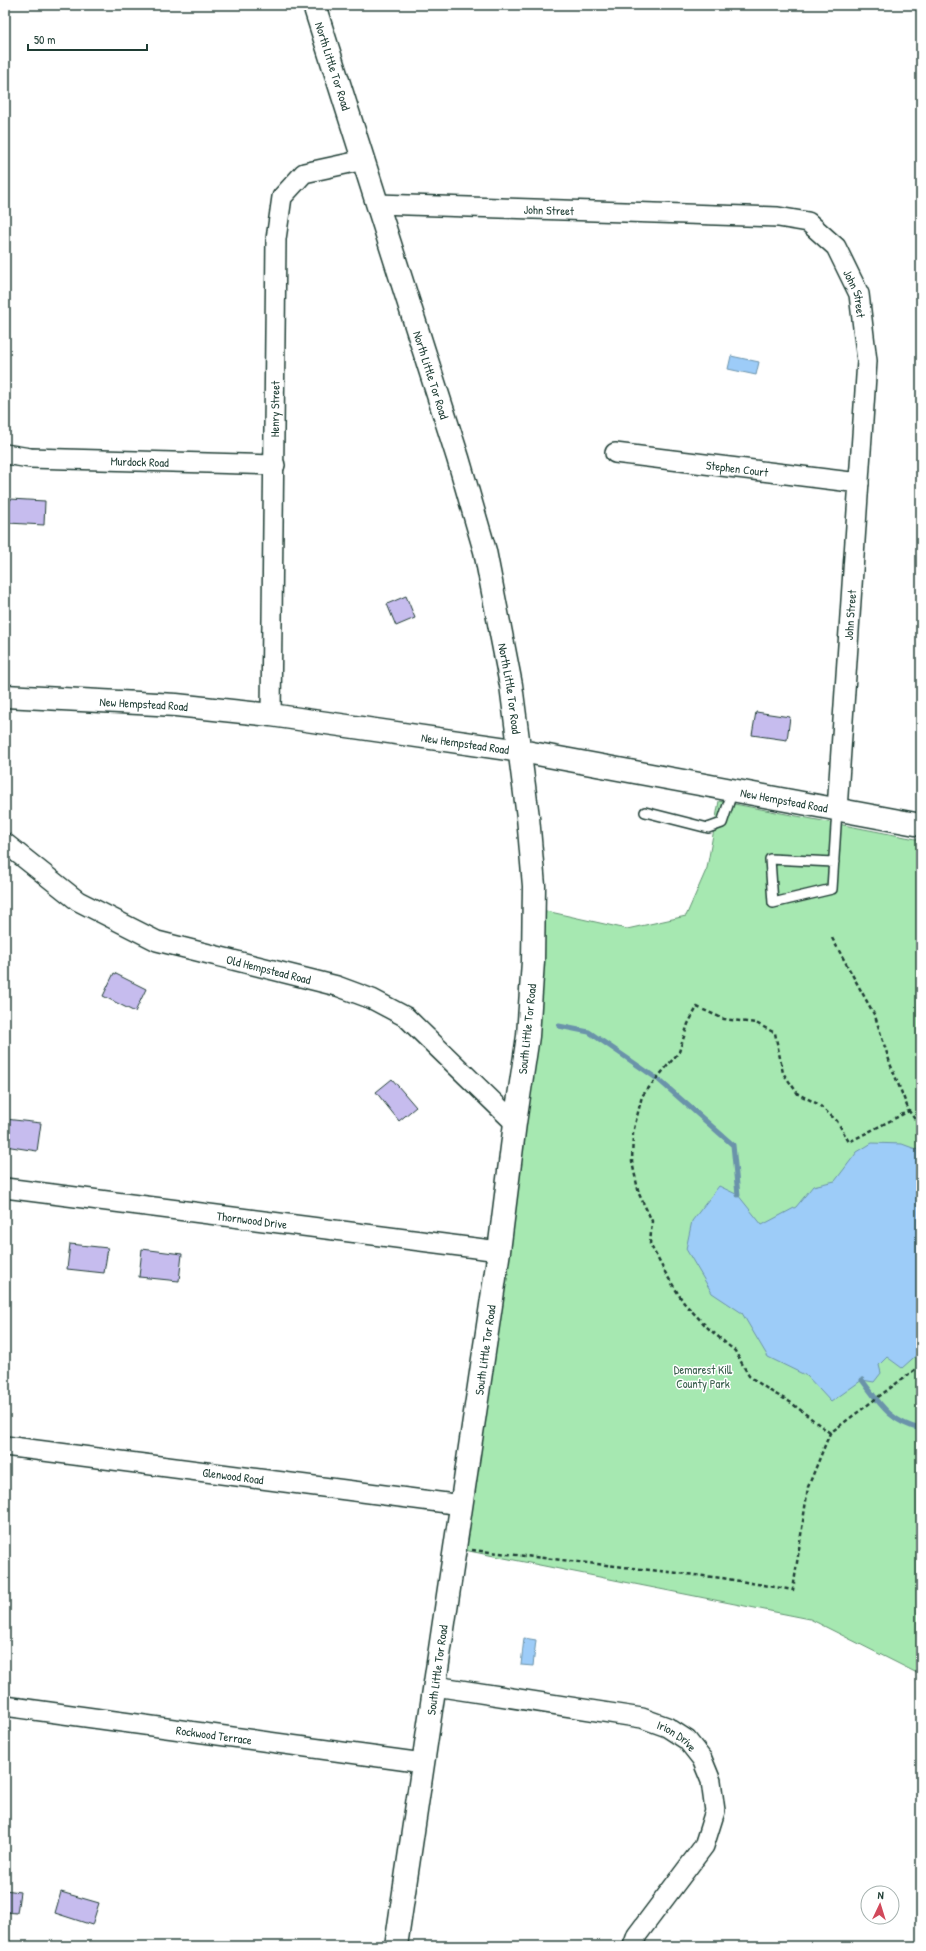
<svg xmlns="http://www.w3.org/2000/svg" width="926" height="1951" font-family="'Patrick Hand',sans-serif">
  <rect width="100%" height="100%" fill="#fff"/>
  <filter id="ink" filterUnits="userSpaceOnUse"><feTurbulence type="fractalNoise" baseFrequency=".025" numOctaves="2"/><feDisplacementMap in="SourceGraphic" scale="8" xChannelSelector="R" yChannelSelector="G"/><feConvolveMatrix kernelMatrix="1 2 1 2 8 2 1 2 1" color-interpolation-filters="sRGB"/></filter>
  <g filter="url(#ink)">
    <path fill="#a6e8b1" stroke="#629272" d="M719,801L921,840V1675L810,1619L459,1549L546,911L627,929L686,916L707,868Z"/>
    <path fill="#9dccf8" stroke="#6b93aa" d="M731,356L759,362L756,375L728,369Z
      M872,1143L902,1144L921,1151V1351L902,1368L887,1357L879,1365L881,1373L874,1382L862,1380L831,1402L807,1376L768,1357L742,1313L712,1293L686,1249L692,1221L719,1186L738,1195L762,1225L796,1207L813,1186L835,1181L857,1152Z
      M524,1638L536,1640L533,1666L521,1665Z"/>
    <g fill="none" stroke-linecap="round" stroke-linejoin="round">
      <path stroke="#6b93aa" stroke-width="5" d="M559,1026L589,1032L659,1080L733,1145L738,1195
        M862,1380C880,1404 890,1422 921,1429"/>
    </g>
    <path fill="#c6bcee" stroke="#1f3d34" d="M10,499L45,501L44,525L8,523Z
      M406,596L415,618L396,626L387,604Z
      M756,712L790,717L787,740L752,735Z
      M114,973L146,989L135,1012L103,996Z
      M392,1079L416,1107L399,1121L376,1092Z
      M5,1119L41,1123L37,1151L5,1146Z
      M70,1244L108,1248L104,1273L67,1269Z
      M142,1249L182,1254L179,1281L139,1277Z
      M5,1890L20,1892L17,1913L5,1912Z
      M61,1892L99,1903L92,1925L55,1913Z"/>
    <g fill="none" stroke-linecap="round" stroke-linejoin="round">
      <defs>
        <path id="service" d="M645,812L708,828L722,823L733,790
          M834,862L770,859L773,903L832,889L837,810"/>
        <g id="minor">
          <path id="s1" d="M378,204L778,217L808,222L836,247L859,294L867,361L837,810"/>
          <path id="s2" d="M615,453L859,483"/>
          <path id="s3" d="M5,454L30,458L275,465"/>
          <path id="s4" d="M271,715L276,239L282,197L304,173L364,160"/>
          <path id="s5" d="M5,843L78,901L157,941L337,986L372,999L406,1017L515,1123"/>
          <path id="s6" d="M5,1188L499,1251"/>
          <path id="s7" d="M5,1446L462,1505"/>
          <path id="s8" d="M435,1686L642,1718L667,1727L687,1740L702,1759L711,1781L715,1811L704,1846L637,1935L633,1946"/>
          <path id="s9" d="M5,1706L423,1763"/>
        </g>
        <g id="tertiary">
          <path id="s10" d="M314,5L458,458L485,551L511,685L528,817L534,886L533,961L528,1036L515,1123L499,1251L396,1946"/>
          <path id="s11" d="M5,696L176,705L271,715L521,751L921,825"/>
        </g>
      </defs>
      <use href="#service" stroke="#1f3d34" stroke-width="12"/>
      <use href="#minor" stroke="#1f3d34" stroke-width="22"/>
      <use href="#tertiary" stroke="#1f3d34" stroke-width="25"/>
      <path stroke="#1f3d34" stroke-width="2.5" stroke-dasharray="4 3" stroke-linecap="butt" d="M832,938L875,1016L891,1066L909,1111L921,1128
        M830,1433L790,1402L772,1392L749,1376L735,1351L708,1328L684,1303L666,1274L650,1244L652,1221L639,1194L632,1162L633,1133L642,1096L679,1052L688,1024L697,1007L724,1019L756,1023L775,1033L783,1073L798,1094L818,1104L837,1121L849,1142L909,1111
        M472,1550L722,1578L793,1590L808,1487L830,1433L921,1365"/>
      <use href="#service" stroke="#fff" stroke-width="9"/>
      <use href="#minor" stroke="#fff" stroke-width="19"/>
      <use href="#tertiary" stroke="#fff" stroke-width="22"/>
    </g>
  </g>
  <g text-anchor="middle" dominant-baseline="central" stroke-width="3" stroke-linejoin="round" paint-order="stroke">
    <g font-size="12" fill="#1f3d34" stroke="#fff">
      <text stroke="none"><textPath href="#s10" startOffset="64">North Little Tor Road</textPath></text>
      <text stroke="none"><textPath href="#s1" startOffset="171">John Street</textPath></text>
      <text stroke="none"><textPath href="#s1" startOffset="519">John Street</textPath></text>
      <text stroke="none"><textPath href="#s10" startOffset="388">North Little Tor Road</textPath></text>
      <text stroke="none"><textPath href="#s4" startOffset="306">Henry Street</textPath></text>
      <text stroke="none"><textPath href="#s3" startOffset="135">Murdock Road</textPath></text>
      <text stroke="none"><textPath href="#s2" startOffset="123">Stephen Court</textPath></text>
      <text transform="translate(850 615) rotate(-86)">John Street</text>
      <text stroke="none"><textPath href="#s10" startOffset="712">North Little Tor Road</textPath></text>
      <text stroke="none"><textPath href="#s11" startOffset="139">New Hempstead Road</textPath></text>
      <text stroke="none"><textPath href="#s11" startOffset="463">New Hempstead Road</textPath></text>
      <text stroke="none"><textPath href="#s11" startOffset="787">New Hempstead Road</textPath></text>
      <text stroke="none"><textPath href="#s5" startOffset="297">Old Hempstead Road</textPath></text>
      <text transform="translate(527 1029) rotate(-84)">South Little Tor Road</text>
      <text stroke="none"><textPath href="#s6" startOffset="249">Thornwood Drive</textPath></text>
      <text transform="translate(485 1350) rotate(-82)">South Little Tor Road</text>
      <text stroke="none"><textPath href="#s7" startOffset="230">Glenwood Road</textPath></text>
      <text transform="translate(437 1670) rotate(-82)">South Little Tor Road</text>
      <text stroke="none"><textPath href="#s9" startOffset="211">Rockwood Terrace</textPath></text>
      <text stroke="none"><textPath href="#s8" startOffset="249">Irion Drive</textPath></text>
    </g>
    <g font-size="12" fill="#3a5f4d" stroke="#fff">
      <text x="703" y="1369">Demarest Kill<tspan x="703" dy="14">County Park</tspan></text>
    </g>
  </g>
  <rect width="926" height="1951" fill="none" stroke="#fff" stroke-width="20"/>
  <rect x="10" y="10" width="906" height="1931" fill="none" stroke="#1f3d34" stroke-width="1.5" filter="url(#ink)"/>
  <g transform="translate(880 1905) rotate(4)"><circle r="19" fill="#ffffff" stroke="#a5b1ae"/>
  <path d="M0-3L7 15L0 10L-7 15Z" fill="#d1495b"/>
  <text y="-6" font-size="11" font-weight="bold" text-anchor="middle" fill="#1f3d34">N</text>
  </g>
  <path d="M28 44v6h119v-6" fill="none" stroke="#1f3d34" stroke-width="2"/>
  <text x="34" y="44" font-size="12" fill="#1f3d34" stroke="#ffffff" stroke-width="3" paint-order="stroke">50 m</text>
</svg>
